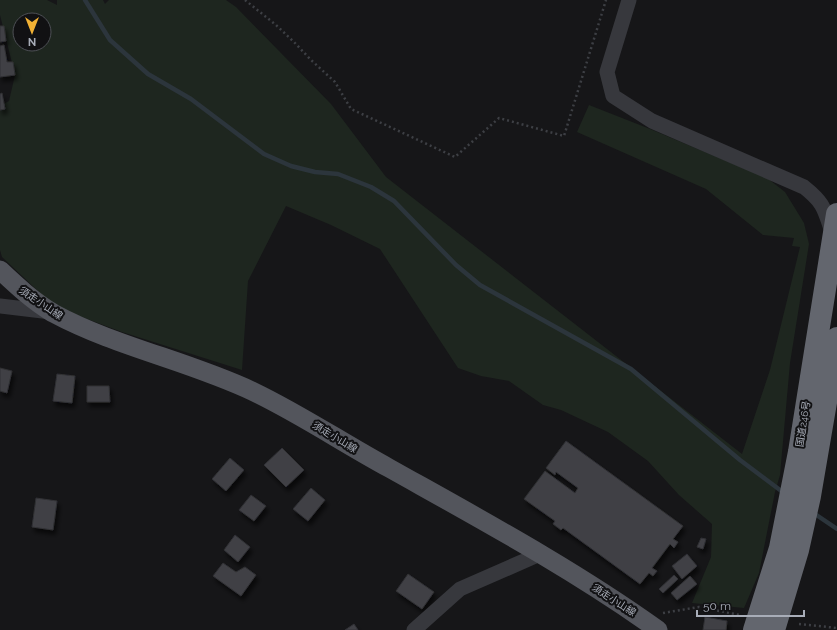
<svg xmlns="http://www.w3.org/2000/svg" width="837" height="630" font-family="Raleway,'Noto Sans JP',sans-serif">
  <defs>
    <filter id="shadow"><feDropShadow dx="2.5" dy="4.5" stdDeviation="2" flood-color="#0009"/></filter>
  </defs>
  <rect width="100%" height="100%" fill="#161618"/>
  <path fill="#1e261f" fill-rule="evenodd" d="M0,0H47L57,5V0H103L105,4L109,0H226L236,7L331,104L386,177L742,454L770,370L800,247L792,246L794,238L763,235L706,189L577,132L589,105L650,129L767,178L785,192L804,223L809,244L790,363L780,475L775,492L759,573L744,608L692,603L711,557L712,524L679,495L648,461L608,432L561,410L543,405L509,381L481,376L458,368L380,249L331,225L286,206L248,281L242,370L122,332L55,307L2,257L0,250V106L9,101L15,75L0,15ZM20,20H44V44H20Z"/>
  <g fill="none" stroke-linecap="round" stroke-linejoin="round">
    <path stroke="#2c353c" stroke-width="4.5" d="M85,0L110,40L148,74L191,99L264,154L291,166L315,172L338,174L371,187L394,201L456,265L480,285L631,369L740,460L784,493
      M812,512L837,529"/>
  </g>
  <path fill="#404145" stroke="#303034" filter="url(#shadow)" d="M0,26H4L6,41L0,42Z
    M4,45L7,62H13L15,75L0,77V46Z
    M2,93L5,109L0,110V94Z
    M0,368L12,371L7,393L0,391Z
    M57,374L75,376L72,403L53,401Z
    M87,386H109L110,402H87Z
    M566,441L683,526L673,539L678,542L674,548L670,544L652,568L657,571L653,576L649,573L640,584L563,528L561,530L553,524L555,521L524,499L545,471L575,493L578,488L556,472L555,475L546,468Z
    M282,448L304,470L286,487L264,465Z
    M230,458L244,470L226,491L212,479Z
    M311,488L325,500L308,521L293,509Z
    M251,495L266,506L254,521L239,510Z
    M36,498L57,501L53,530L32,527Z
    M235,535L250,547L238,562L224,550Z
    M701,538L706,539L703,549L697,547Z
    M687,554L697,566L682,579L672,566Z
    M223,563L236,572L245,567L256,575L241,596L213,576Z
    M408,574L434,592L422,609L396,591Z
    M674,575L678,579L663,593L659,589Z
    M690,576L697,584L677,600L671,593Z
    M705,617L727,621L726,630H703Z
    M354,624L358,630H345Z"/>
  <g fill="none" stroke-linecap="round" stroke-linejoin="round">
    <path stroke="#3d3f44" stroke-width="2.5" stroke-dasharray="2 3" stroke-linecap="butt" d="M245,0L276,25L294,42L311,60L335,82L351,109L455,157L499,118L564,136L606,0
      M663,613L699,607L740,615
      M799,624L837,628"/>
    <path stroke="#37383d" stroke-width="15" d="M629,0L607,72L613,96L652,121L804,187C824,203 824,208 832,232
      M0,306L51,312
      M414,630L460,589L540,554"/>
    <path stroke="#53555c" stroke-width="19" d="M0,270C17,286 33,301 53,313C116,347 189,361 254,392C300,414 343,443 389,468C480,519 573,569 658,630"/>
    <path stroke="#63666e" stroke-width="22" d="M754,630L780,548L799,452L837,214
      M774,630L798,550L810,496L837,338"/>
  </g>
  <g text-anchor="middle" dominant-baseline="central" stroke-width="4" stroke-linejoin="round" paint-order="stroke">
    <g font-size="10" fill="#a8adb8" stroke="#111113">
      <text transform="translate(41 303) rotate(34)">須走小山線</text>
      <text transform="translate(803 424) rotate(-81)">国道246号</text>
      <text transform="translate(335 437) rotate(31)">須走小山線</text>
      <text transform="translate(614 600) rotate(33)">須走小山線</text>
    </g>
  </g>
  <g transform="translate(32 32) rotate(180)"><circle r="19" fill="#111113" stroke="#4d4f55"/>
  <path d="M0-3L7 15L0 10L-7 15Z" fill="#f2b134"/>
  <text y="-6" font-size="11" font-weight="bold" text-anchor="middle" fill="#a8adb8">N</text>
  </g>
  <path d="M697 610v6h107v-6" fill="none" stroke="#a8adb8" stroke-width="2"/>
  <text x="703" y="610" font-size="12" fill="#a8adb8" stroke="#111113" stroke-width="3" paint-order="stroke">50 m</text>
</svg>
